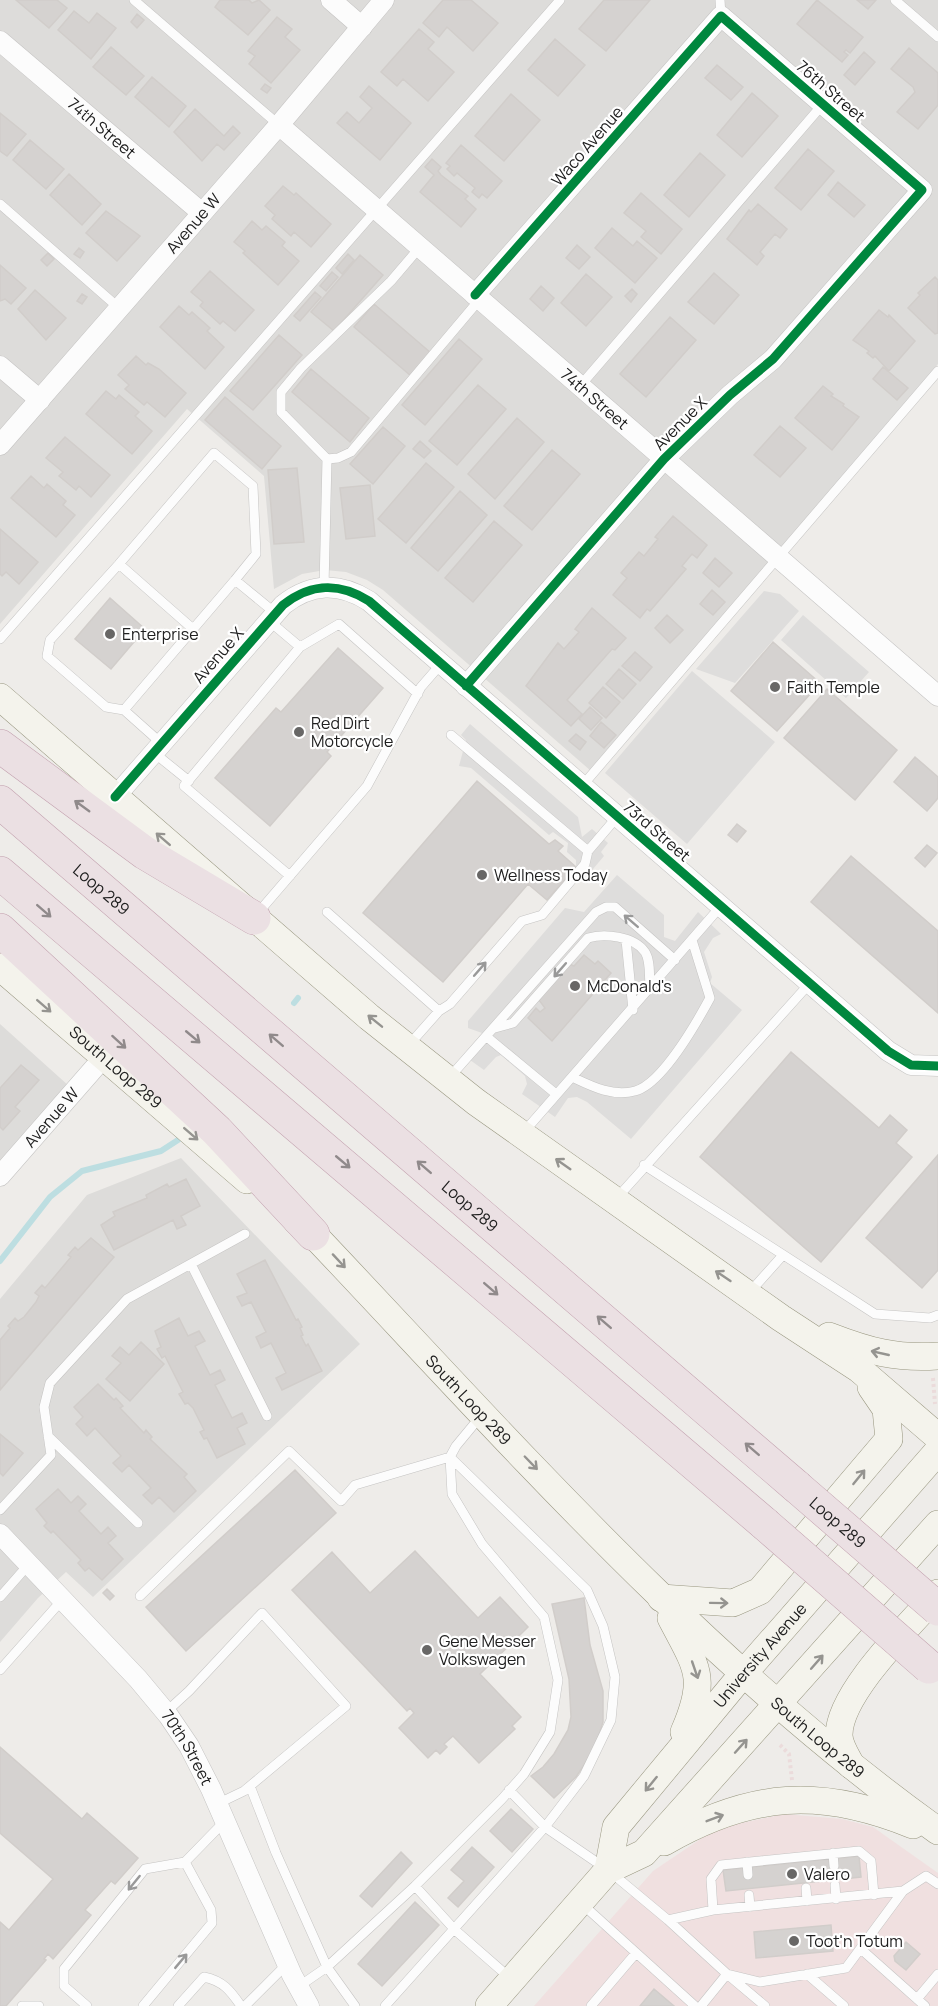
<svg xmlns="http://www.w3.org/2000/svg" width="938" height="2006" font-family="Manrope,sans-serif">
  <rect width="100%" height="100%" fill="#eeece9"/>
  <path fill="#dddcda" d="M0,0H938V364L591,771L383,590L367,580L346,572L325,570L302,574L274,589L264,476L187,409L0,624Z
    M0,1024L69,1086L0,1165Z
    M181,1158L360,1344L93,1597L66,1572L38,1598L0,1642V1299L87,1195Z"/>
  <path fill="#f0e0e0" d="M784,1814L842,1819L873,1827L938,1873V2006H534L653,1871L708,1834L732,1825Z"/>
  <path fill="#dedddc" d="M764,591L780,594L799,611L735,683L696,669Z
    M803,615L869,672L846,698L781,640Z
    M692,671L775,742L687,844L605,773Z
    M470,724L578,817L582,837L592,829L608,843L601,852L604,856L588,875L576,866V860L567,852L568,843L553,832L549,835L471,768L459,766L466,740L461,735Z
    M617,875L664,915V937L675,941L698,912L721,934L713,938L704,952L712,977L710,983L742,1010L631,1139L587,1102L577,1097L568,1098L555,1117L522,1094L527,1084L525,1076L501,1055L496,1057L484,1070L463,1055L482,1033L468,1028V1021L565,908L584,912Z"/>
  <g fill="none" stroke-linecap="round" stroke-linejoin="round">
    <path stroke="#bddee1" stroke-width="6" d="M294,1003L298,998
      M0,1261L50,1197L82,1171L161,1151L178,1140"/>
  </g>
  <path fill="#d5d2d0" stroke="#d1cdca" stroke-width="1.5" d="M16,0H57L67,8L49,28Z
    M220,0H249L252,3L259,0L270,10L248,35L215,7Z
    M443,0H471L498,23L473,51L447,27L439,37L423,23Z
    M604,0H650L606,51L579,29Z
    M817,0L863,37L850,53L846,50L844,52L848,55L842,62L797,24Z
    M857,0H876L868,9Z
    M74,11L89,23L97,13L116,28L91,59L58,30Z
    M137,14L144,20L137,28L131,22Z
    M277,17L292,29L285,37L300,50L271,83L249,64L255,56L248,51Z
    M419,29L434,42L428,49L454,72L428,101L403,79L397,86L381,72Z
    M555,39L585,65L558,96L528,70Z
    M111,47L144,76L126,95L93,67Z
    M909,48L938,73V105L918,129L897,112L915,92L913,87L891,69Z
    M864,52L875,62L855,85L844,75Z
    M717,65L743,87L731,100L705,78Z
    M152,77L186,106L169,127L135,97Z
    M265,84L271,88L267,93L261,89Z
    M369,86L411,123L380,160L337,123L347,112L359,123L372,108L360,97Z
    M752,93L778,116L742,157L717,135Z
    M511,94L540,120L504,161L475,136Z
    M195,109L224,136L233,126L240,133L224,150L217,144L202,161L174,132Z
    M0,113L26,134L7,156L0,151Z
    M30,140L64,169L46,189L13,160Z
    M461,145L502,181L487,198L482,194L479,198L472,192L475,188L457,173L454,176L447,169L450,166L446,163Z
    M808,149L834,171L801,210L775,188Z
    M700,153L725,175L689,217L664,195Z
    M432,159L441,167L438,171L441,175L468,196L465,199L476,209L461,227L420,192L434,175L425,167Z
    M69,174L101,204L82,225L50,195Z
    M838,182L865,205L854,217L828,195Z
    M283,186L294,195L296,193L331,224L311,247L294,232L291,236L272,219L275,215L265,206Z
    M641,193L682,229L661,254L641,237L646,231L624,213Z
    M758,204L787,229L780,238L775,234L760,252L764,256L757,265L727,239L749,210L751,212Z
    M106,211L140,236L117,261L86,233Z
    M252,221L262,230L266,226L285,242L282,246L299,261L278,285L243,253L245,251L234,242Z
    M612,228L633,246L637,241L657,258L635,283L595,248Z
    M577,245L590,257L579,269L566,258Z
    M79,248L84,252L80,258L74,254Z
    M48,253L54,259L47,266L41,260Z
    M348,254L354,260L342,274L336,268Z
    M360,255L383,275L334,331L311,312Z
    M0,265L26,288L11,304L5,299L0,301Z
    M210,271L254,310L235,331L223,321L220,324L200,306L203,302L191,292Z
    M332,272L338,277L326,291L320,286Z
    M714,273L739,295L714,324L688,302Z
    M586,274L612,297L586,326L561,303Z
    M935,277L938,280V333L935,334L908,308L920,295L918,293Z
    M541,286L554,298L543,311L530,299Z
    M632,289L637,294L631,302L625,296Z
    M35,290L66,318L46,340L18,309Z
    M315,292L321,297L300,321L294,316Z
    M82,294L87,297L82,304L77,301Z
    M374,304L431,353L411,376L354,327Z
    M179,306L189,315L192,312L210,328L207,331L224,347L205,369L160,327Z
    M879,310L888,317L889,315L915,341L889,371L875,356L873,358L867,353L869,351L853,340Z
    M670,317L696,340L646,397L620,374Z
    M279,335L302,355L253,410L230,391Z
    M459,339L482,359L425,425L402,405Z
    M136,356L146,365L148,363L159,369L186,393L165,417L147,402L144,405L125,389L129,385L118,375Z
    M883,367L908,388L897,400L873,379Z
    M311,369L369,418L350,442L292,392Z
    M478,385L506,409L457,465L429,441Z
    M823,386L833,394L831,396L844,404L843,406L859,417L832,450L795,418Z
    M106,391L116,399L119,395L139,412L135,416L152,431L132,454L86,414Z
    M225,397L281,446L262,469L205,420Z
    M517,418L544,442L495,499L468,474Z
    M780,426L806,448L780,477L754,455Z
    M383,427L405,446L373,484L350,464Z
    M65,437L110,475L91,497L79,486L76,490L59,476L63,472L46,458Z
    M420,441L431,451L424,458L413,449Z
    M552,450L580,474L532,530L504,506Z
    M426,463L454,487L406,543L378,519Z
    M297,468L304,542L274,544L268,470Z
    M31,476L44,488L47,484L66,501L63,505L75,515L56,537L11,498Z
    M370,485L375,536L346,539L340,488Z
    M460,491L487,515L438,571L411,548Z
    M673,516L707,545L697,558L692,554L682,566L686,569L650,611L647,609L640,618L613,595L627,578L621,573L639,552L644,556L658,539L655,537Z
    M494,521L522,545L473,602L445,578Z
    M0,529L38,562L19,584L6,572L2,576L0,574Z
    M715,558L732,573L719,587L703,573Z
    M712,590L725,602L713,615L700,604Z
    M110,598L145,629L111,669L75,639Z
    M592,608L626,638L615,650L612,649L567,700L582,714L571,726L526,686L558,643L564,649L579,632L575,629Z
    M667,615L683,630L670,643L655,628Z
    M773,642L820,683L777,731L731,691Z
    M338,648L383,688L327,752L331,756L270,826L215,778L276,708L281,712Z
    M635,652L652,667L640,681L622,666Z
    M619,669L636,684L623,699L606,684Z
    M603,687L620,702L606,718L589,703Z
    M827,689L897,750L855,800L784,738Z
    M590,707L602,718L591,730L579,719Z
    M601,722L616,735L604,748L590,736Z
    M576,734L586,742L580,750L569,741Z
    M915,757L938,777V798L927,811L894,782Z
    M477,781L549,844L555,840L563,846L558,851L576,867L547,900L528,884L443,982L363,913Z
    M737,824L746,831L737,842L728,835Z
    M927,845L937,853L925,867L915,858Z
    M851,856L938,931V1013L811,902Z
    M584,955L595,964L598,961L611,973L552,1041L528,1018L536,1008L540,1012L545,1008L539,1000L569,964L574,966Z
    M791,1052L879,1128L890,1115L907,1130L896,1143L912,1157L821,1262L700,1157Z
    M21,1065L39,1080L15,1107L20,1111L3,1130L0,1127V1088Z
    M938,1155V1270L922,1288L866,1238Z
    M186,1179L200,1206L181,1216L186,1225L177,1229L173,1220L114,1250L101,1225L115,1216L113,1212L147,1198L146,1195L167,1184L169,1187Z
    M91,1238L114,1257L0,1390V1340L10,1328L8,1326L15,1318L18,1321L24,1317L36,1302L39,1296L35,1293L42,1285L45,1288L71,1257L68,1255L75,1247L78,1250Z
    M265,1260L296,1320L298,1319L302,1327L300,1328L303,1335L301,1336L306,1346L308,1344L322,1371L282,1390L276,1378L286,1373L271,1343L261,1348L256,1337L266,1332L251,1302L242,1306L237,1297L247,1293L237,1274Z
    M179,1318L188,1336L199,1331L205,1341L195,1346L210,1375L220,1370L225,1380L215,1385L232,1418L242,1413L247,1423L237,1428L245,1444L217,1458L207,1438L204,1439L200,1432L204,1430L193,1408L188,1403L185,1404L179,1394L183,1392L165,1356L162,1358L157,1349L161,1347L155,1331Z
    M141,1342L164,1364L130,1401L106,1379L121,1363L112,1356L120,1347L129,1355Z
    M98,1384L114,1400L116,1398L123,1406L120,1408L144,1433L146,1430L152,1437L150,1439L187,1474L184,1477L196,1491L174,1512L159,1497L152,1504L143,1495L151,1488L129,1465L122,1472L113,1463L121,1456L95,1428L87,1436L76,1424L83,1417L74,1407Z
    M0,1434L23,1453L3,1476L0,1473Z
    M295,1470L336,1513L186,1651L146,1607Z
    M58,1489L71,1503L78,1496L86,1504L79,1511L101,1534L108,1527L116,1536L108,1543L123,1559L102,1580L89,1568L85,1571L78,1563L81,1560L53,1531L51,1533L44,1526L47,1523L36,1509Z
    M415,1551L478,1618L500,1597L528,1627L480,1674L521,1717L512,1726L515,1729L479,1763L453,1736L444,1744L447,1747L440,1754L436,1750L428,1758L399,1728L414,1713L410,1708L407,1711L292,1590L332,1552L370,1593Z
    M107,1589L114,1596L110,1600L103,1593Z
    M584,1598L590,1645L603,1691V1722L594,1750L576,1777L554,1798L531,1776L543,1767L554,1754L568,1730L571,1717L569,1679L552,1604Z
    M0,1747L82,1819L87,1813L138,1858L115,1884L111,1881L85,1910L91,1915L53,1959L48,1954L44,1959L46,1960L6,2006H0V1922L9,1930L53,1879L0,1833Z
    M511,1809L533,1829L512,1852L490,1831Z
    M472,1847L494,1867L458,1907L448,1898L464,1881L451,1870Z
    M401,1852L412,1863L372,1907L360,1896Z
    M859,1856L861,1877L726,1891L723,1870Z
    M415,1902L439,1925L382,1986L358,1964Z
    M831,1925L833,1951L756,1958L754,1932Z
    M906,1942L920,1954L906,1970L895,1961L894,1956Z
    M654,1989L674,2006H640Z"/>
  <g fill="none" stroke-linecap="round" stroke-linejoin="round">
    <defs>
      <path id="service" d="M134,0L279,125
        M720,0L721,16
        M895,0L938,37
        M0,204L119,308
        M580,386L823,104
        M327,459L281,412V392L301,368L391,281L420,247
        M119,564L214,453L253,486L256,554L235,580
        M324,587L327,459L338,458L351,452L480,299
        M268,620L300,647
        M0,639L560,0
        M124,710L106,707L47,656L50,640L119,564L193,629
        M451,735L588,851
        M161,743L124,710L235,580L274,612
        M153,752L189,781
        M582,786L938,371
        M290,876L184,786L300,647L339,624L418,694
        M327,912L439,1011
        M257,914L367,786L421,687L441,664
        M626,940L633,1010
        M495,1028L513,1023L588,938C604,933 634,936 645,952C651,961 649,978 650,989
        M487,1037L556,1094
        M408,1046L439,1011L450,1004L522,921L542,915L585,864L588,851L617,817
        M572,1077C591,1086 612,1097 635,1091C662,1084 697,1022 710,998L692,940
        M449,1078L596,912L606,907H615L675,960
        M523,1133L721,906
        M644,1165L875,1314L930,1318L938,1315
        M616,1199L810,983
        M191,1264L267,1416
        M749,1293L783,1255
        M48,1436L138,1523
        M0,1510L51,1455L44,1407L50,1383L127,1299L245,1234
        M140,1596L289,1451L341,1501L355,1485L450,1457L452,1494L482,1544L544,1617L558,1680L550,1732L524,1774L502,1799L415,1886L327,1967L298,1987
        M0,1597L29,1564
        M0,1670L63,1599
        M166,1712L189,1691L262,1613L346,1706L244,1791L217,1804
        M250,1786L276,1853L327,1967L355,2006
        M509,1790L545,1827L608,1870L668,1920L727,1974L760,1982L846,1968L903,1891L926,1876L938,1884
        M833,1853L834,1866
        M747,1862L748,1875
        M835,1885L836,1899
        M415,1886L455,1930L510,1978
        M806,1888L807,1901
        M749,1895L750,1907
        M581,1903L695,2006
        M713,1910L711,1879L721,1865L859,1851L871,1861L874,1895
        M668,1920L713,1910L903,1891
        M862,1950L925,2006
        M807,1974L844,2006
        M917,1999L938,1974
        M22,2006H39
        M87,2006L64,1986V1969L145,1869L185,1862L225,1821
        M143,2006L212,1923L211,1910L185,1862
        M178,2006L204,1977C223,1981 230,1990 241,2006
        M245,2006L287,1964
        M385,2006L545,1827L584,1776L611,1720L615,1677L603,1626L587,1590L450,1457L456,1446L480,1417
        M591,2006L636,1953
        M701,2006L727,1974L765,2006"/>
      <g id="minor">
        <path d="M331,0L362,27"/>
        <path id="s1" d="M0,41L202,213"/>
        <path id="s2" d="M279,125L938,696"/>
        <path d="M0,366L40,400"/>
        <path id="s3" d="M0,445L279,125L384,0"/>
        <path d="M466,686L664,459L730,395L773,359L922,190L721,16L475,295"/>
        <path d="M115,797L283,605C311,583 339,582 369,601L888,1051L911,1065L938,1066"/>
        <path id="s4" d="M0,1176L103,1058"/>
        <path id="s5" d="M0,1534L138,1679L168,1715L189,1746L211,1789L292,1975L309,2006"/>
      </g>
      <g id="secondary">
        <path d="M0,697L369,1017L476,1102L781,1318L859,1369L938,1437"/>
        <path id="s6" d="M0,967L247,1180"/>
        <path id="s7" d="M297,1221L313,1234C511,1443 702,1662 938,1831"/>
        <path d="M829,1336C868,1351 896,1359 938,1356"/>
        <path d="M661,1598L733,1603L760,1591L889,1439L886,1409L871,1387"/>
        <path d="M671,1618C697,1668 708,1677 684,1732"/>
        <path d="M851,1765C847,1757 839,1745 839,1735C839,1693 910,1625 938,1593"/>
        <path d="M664,1842C751,1792 820,1787 913,1825"/>
        <path id="s8" d="M608,1870L616,1827L742,1675L938,1451"/>
        <path d="M489,2006L608,1870L644,1853L938,1524"/>
      </g>
      <g id="motorway">
        <path d="M0,746L145,853L254,918"/>
        <path id="s9" d="M0,802L797,1487"/>
        <path d="M0,873L765,1524"/>
        <path d="M0,930L217,1131L313,1234"/>
      </g>
    </defs>
    <use href="#service" stroke="#c5c4c3" stroke-width="10"/>
    <use href="#minor" stroke="#c5c4c3" stroke-width="21"/>
    <use href="#secondary" stroke="#999780" stroke-width="28"/>
    <use href="#motorway" stroke="#c3a1af" stroke-width="34"/>
    <path stroke="#ebdbdb" stroke-width="4" stroke-dasharray="3 3" stroke-linecap="butt" d="M933,1378L935,1404
      M780,1745L789,1754L792,1780"/>
    <use href="#service" stroke="#fcfcfc" stroke-width="9"/>
    <use href="#minor" stroke="#fcfcfc" stroke-width="20"/>
    <use href="#secondary" stroke="#f4f3ec" stroke-width="27"/>
    <use href="#motorway" stroke="#ebe0e3" stroke-width="33"/>
    <defs>
      <g id="motorway-bridge">
        <path id="s10" d="M797,1487L938,1609"/>
        <path d="M765,1524L929,1667"/>
      </g>
    </defs>
    <use href="#motorway-bridge" stroke="#c3a1af" stroke-width="34" stroke-linecap="butt"/>
    <use href="#motorway-bridge" stroke="#ebe0e3" stroke-width="33"/>
    <defs>
      <path id="cycleway" d="M466,686L664,459L730,395L773,359L922,190L721,16L475,295
        M115,797L283,605C311,583 339,582 369,601L888,1051L911,1065L938,1066"/>
    </defs>
    <use href="#cycleway" stroke="#fff" stroke-width="13"/>
    <use href="#cycleway" stroke="#00873e" stroke-width="9"/>
  </g>
  <defs><path id="oneway-shaft" d="M-6 0H5M1.5-3L5.5 0L1.5 3" fill="none" stroke-width="1.6" stroke-linecap="round" stroke-linejoin="round" transform="scale(1.5)"/></defs>
  <g stroke="#908a8b">
    <use href="#oneway-shaft" transform="translate(82 806) rotate(-144)"/>
    <use href="#oneway-shaft" transform="translate(44 911) rotate(41)"/>
    <use href="#oneway-shaft" transform="translate(193 1037) rotate(40)"/>
    <use href="#oneway-shaft" transform="translate(276 1040) rotate(-139)"/>
    <use href="#oneway-shaft" transform="translate(119 1042) rotate(42)"/>
    <use href="#oneway-shaft" transform="translate(343 1162) rotate(40)"/>
    <use href="#oneway-shaft" transform="translate(424 1167) rotate(-139)"/>
    <use href="#oneway-shaft" transform="translate(491 1289) rotate(41)"/>
    <use href="#oneway-shaft" transform="translate(604 1322) rotate(-139)"/>
    <use href="#oneway-shaft" transform="translate(752 1449) rotate(-139)"/>
  </g>
  <g stroke="#959490">
    <use href="#oneway-shaft" transform="translate(163 839) rotate(-139)"/>
    <use href="#oneway-shaft" transform="translate(44 1006) rotate(41)"/>
    <use href="#oneway-shaft" transform="translate(375 1021) rotate(-141)"/>
    <use href="#oneway-shaft" transform="translate(191 1134) rotate(41)"/>
    <use href="#oneway-shaft" transform="translate(563 1164) rotate(-145)"/>
    <use href="#oneway-shaft" transform="translate(339 1261) rotate(47)"/>
    <use href="#oneway-shaft" transform="translate(723 1276) rotate(-146)"/>
    <use href="#oneway-shaft" transform="translate(880 1353) rotate(-167)"/>
    <use href="#oneway-shaft" transform="translate(531 1463) rotate(46)"/>
    <use href="#oneway-shaft" transform="translate(859 1477) rotate(-51)"/>
    <use href="#oneway-shaft" transform="translate(719 1603) rotate(1)"/>
    <use href="#oneway-shaft" transform="translate(817 1662) rotate(-49)"/>
    <use href="#oneway-shaft" transform="translate(695 1670) rotate(71)"/>
    <use href="#oneway-shaft" transform="translate(741 1746) rotate(-48)"/>
    <use href="#oneway-shaft" transform="translate(651 1784) rotate(129)"/>
    <use href="#oneway-shaft" transform="translate(715 1818) rotate(-21)"/>
  </g>
  <g stroke="#999">
    <use href="#oneway-shaft" transform="translate(631 921) rotate(-139)"/>
    <use href="#oneway-shaft" transform="translate(480 969) rotate(-49)"/>
    <use href="#oneway-shaft" transform="translate(560 970) rotate(131)"/>
    <use href="#oneway-shaft" transform="translate(134 1883) rotate(129)"/>
    <use href="#oneway-shaft" transform="translate(181 1961) rotate(-50)"/>
  </g>
  <g fill="#686766" stroke="#fff" stroke-width="2">
    <circle cx="110" cy="634" r="6"/>
    <circle cx="775" cy="687" r="6"/>
    <circle cx="299" cy="732" r="6"/>
    <circle cx="482" cy="875" r="6"/>
    <circle cx="575" cy="986" r="6"/>
    <circle cx="427" cy="1650" r="6"/>
    <circle cx="792" cy="1874" r="6"/>
    <circle cx="794" cy="1941" r="6"/>
  </g>
  <g text-anchor="middle" dominant-baseline="central" stroke-width="4.5" stroke-linejoin="round" paint-order="stroke">
    <g font-size="16" fill="#202020" stroke="#fff">
      <text transform="translate(831 91) rotate(41)">76th Street</text>
      <text stroke="none"><textPath href="#s1" startOffset="134">74th Street</textPath></text>
      <text transform="translate(587 146) rotate(-49)">Waco Avenue</text>
      <text stroke="none"><textPath href="#s3" startOffset="294">Avenue W</textPath></text>
      <text stroke="none"><textPath href="#s2" startOffset="418">74th Street</textPath></text>
      <text transform="translate(680 423) rotate(-45)">Avenue X</text>
      <text transform="translate(218 655) rotate(-49)">Avenue X</text>
      <text transform="translate(657 831) rotate(41)">73rd Street</text>
      <text stroke="none"><textPath href="#s9" startOffset="134">Loop 289</textPath></text>
      <text stroke="none"><textPath href="#s6" startOffset="153">South Loop 289</textPath></text>
      <text stroke="none"><textPath href="#s4" startOffset="78">Avenue W</textPath></text>
      <text stroke="none"><textPath href="#s9" startOffset="620">Loop 289</textPath></text>
      <text stroke="none"><textPath href="#s7" startOffset="248">South Loop 289</textPath></text>
      <text stroke="none"><textPath href="#s10" startOffset="54">Loop 289</textPath></text>
      <text stroke="none"><textPath href="#s8" startOffset="268">University Avenue</textPath></text>
      <text stroke="none"><textPath href="#s7" startOffset="734">South Loop 289</textPath></text>
      <text stroke="none"><textPath href="#s5" startOffset="285">70th Street</textPath></text>
    </g>
    <g font-size="16" fill="#202020" stroke="#fff" text-anchor="start">
      <text x="122" y="634">Enterprise</text>
      <text x="787" y="687">Faith Temple</text>
      <text x="311" y="723">Red Dirt<tspan x="311" dy="18">Motorcycle</tspan></text>
      <text x="494" y="875">Wellness Today</text>
      <text x="587" y="986">McDonald's</text>
      <text x="439" y="1641">Gene Messer<tspan x="439" dy="18">Volkswagen</tspan></text>
      <text x="804" y="1874">Valero</text>
      <text x="806" y="1941">Toot'n Totum</text>
    </g>
  </g>
</svg>
